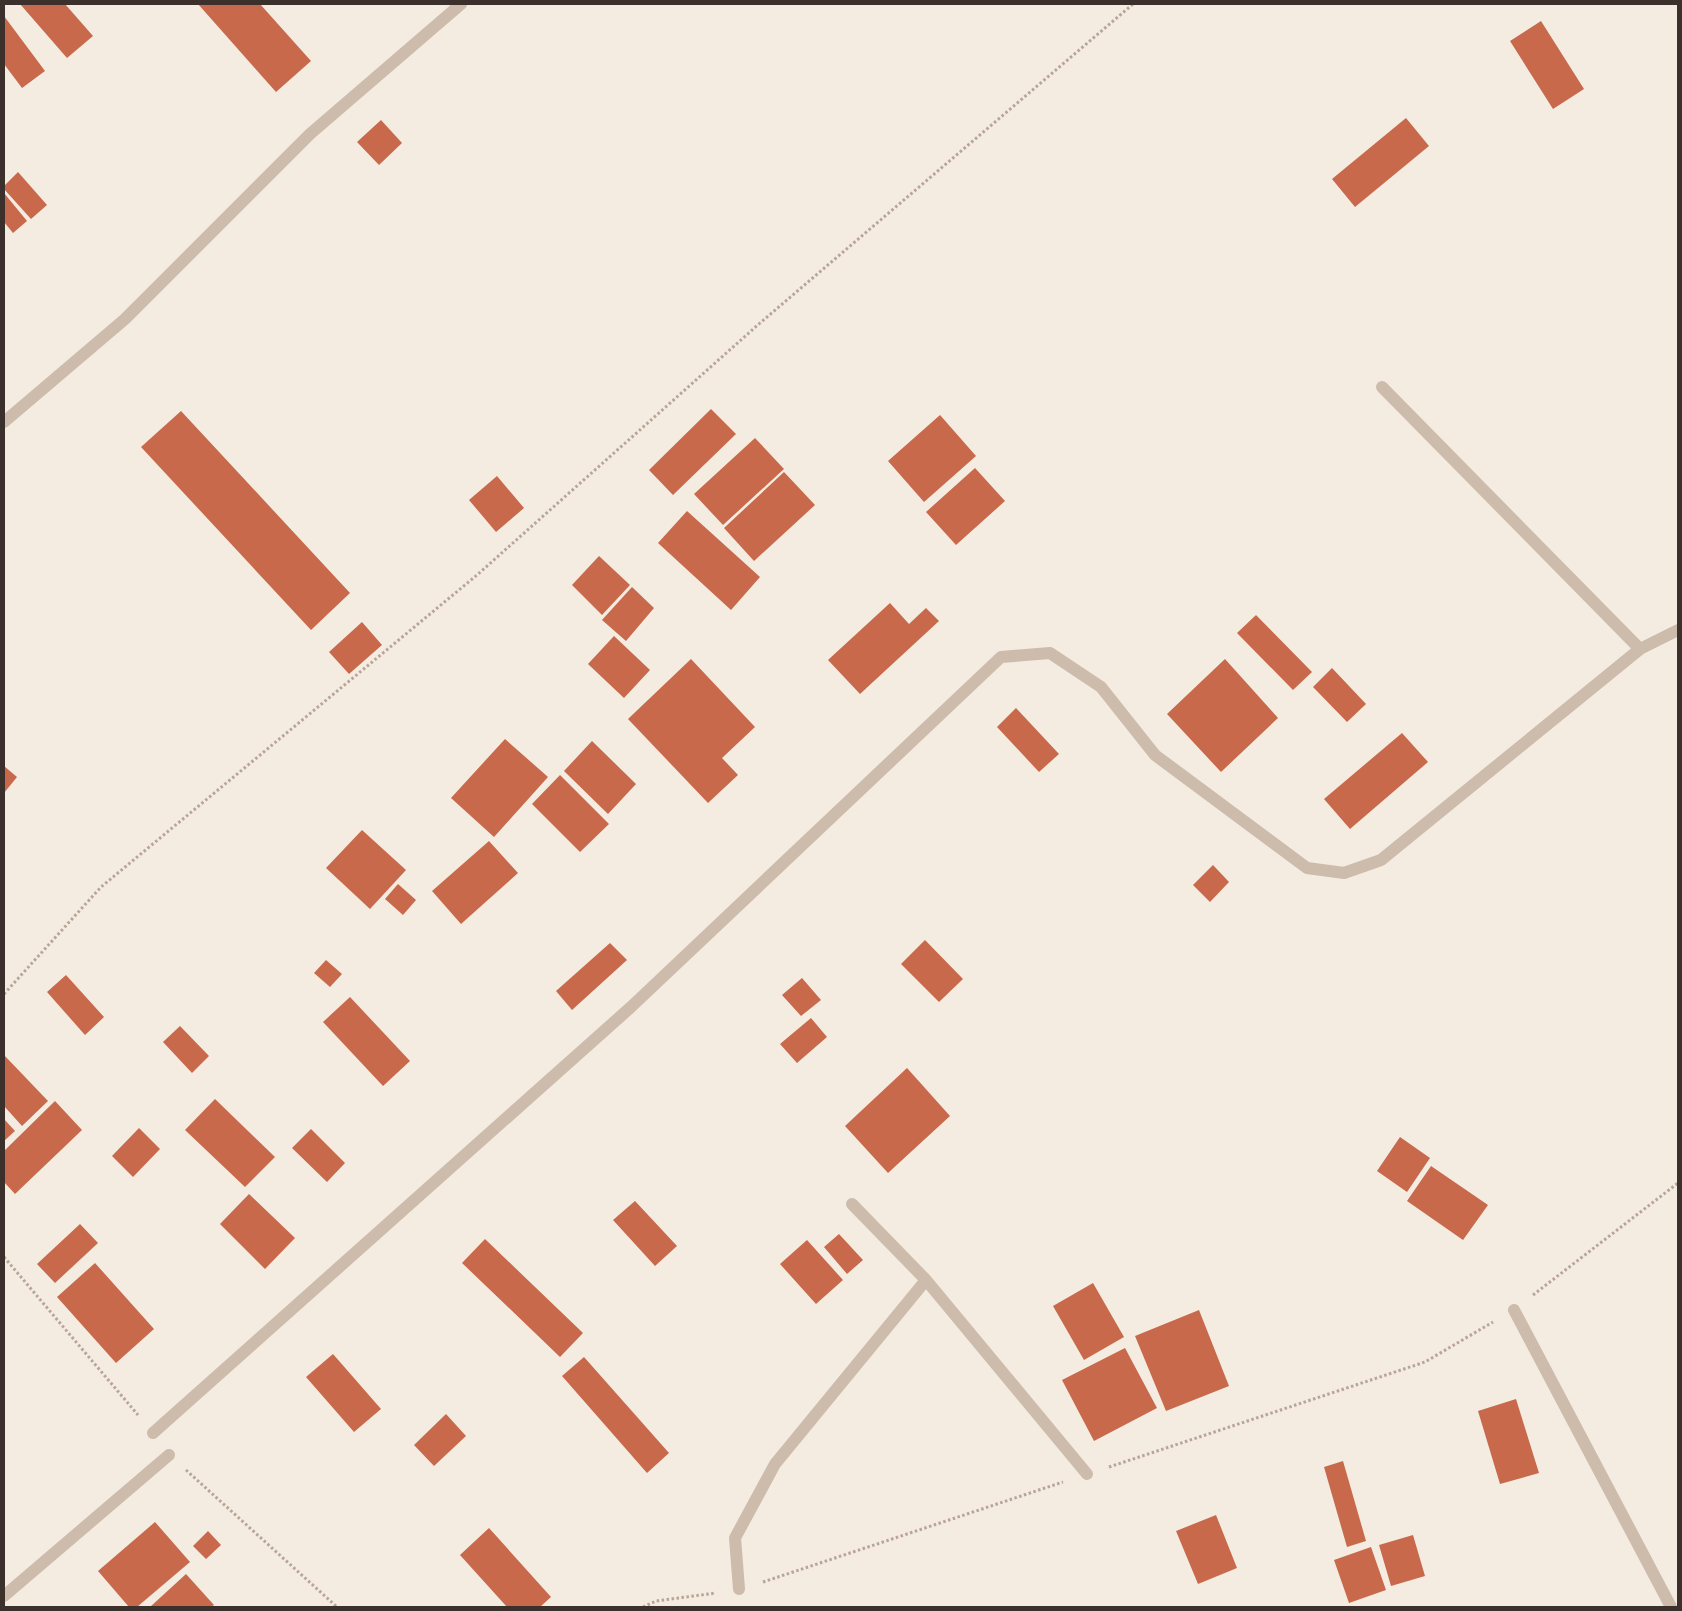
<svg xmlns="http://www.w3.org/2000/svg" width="1682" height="1611" font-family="Barlow,sans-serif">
  <rect width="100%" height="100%" fill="#f4ebe1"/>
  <path fill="#c8694b" d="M20,4H65L93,36L67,58Z
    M198,4H260L311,61L276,92Z
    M4,16L45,71L22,88L4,64Z
    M1541,21L1584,89L1553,109L1510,41Z
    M1406,118L1429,146L1355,207L1332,179Z
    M381,120L402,143L379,165L357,142Z
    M18,172L47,205L31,219L4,189V186Z
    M4,193L27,221L13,233L4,222Z
    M711,409L736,434L673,495L649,470Z
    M181,411L350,593L311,630L141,447Z
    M940,415L976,456L924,502L888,461Z
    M755,438L784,469L723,525L694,494Z
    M975,468L1005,501L956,545L926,512Z
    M784,472L815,505L754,561L724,528Z
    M497,476L524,508L496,532L469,500Z
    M687,511L760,577L731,610L658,543Z
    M599,556L630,585L602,615L572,585Z
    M632,587L654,608L626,641L602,620Z
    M890,603L909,624L926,608L939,621L860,694L828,660Z
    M1256,615L1312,672L1293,690L1237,633Z
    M362,622L382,645L349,674L329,652Z
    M614,636L650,670L624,698L588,664Z
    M691,659L755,727L722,758L738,775L708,803L628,719Z
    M1225,659L1278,718L1221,772L1167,714Z
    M1332,668L1366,704L1347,722L1313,687Z
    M1016,708L1059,754L1039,772L997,727Z
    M1402,733L1428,762L1350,829L1324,799Z
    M505,739L548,777L494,837L451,798Z
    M592,741L636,784L608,814L564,771Z
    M4,766L17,777L4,793Z
    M560,775L609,824L580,852L532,804Z
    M362,830L406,870L370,909L326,868Z
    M489,841L518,873L461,924L432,891Z
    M1213,865L1229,882L1210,902L1193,885Z
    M398,884L416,900L403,915L385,899Z
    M925,940L963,979L939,1002L901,964Z
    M610,943L627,960L572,1010L556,991Z
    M326,960L342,974L330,987L314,973Z
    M66,975L104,1017L85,1035L47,992Z
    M802,978L821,1000L801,1016L782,995Z
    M350,997L410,1061L383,1086L323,1022Z
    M811,1018L827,1037L797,1063L780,1044Z
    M180,1026L209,1056L192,1073L163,1042Z
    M4,1055L48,1101L22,1126L4,1106Z
    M907,1068L950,1116L888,1173L845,1126Z
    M215,1099L275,1157L245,1187L185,1130Z
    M55,1101L82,1130L15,1194L4,1182V1151Z
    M4,1119L15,1131L4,1141Z
    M139,1128L160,1149L133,1177L112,1156Z
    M311,1129L345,1163L327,1182L292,1148Z
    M1400,1137L1430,1158L1407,1192L1377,1171Z
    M1431,1166L1488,1205L1463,1240L1407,1201Z
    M249,1194L295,1238L265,1269L220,1224Z
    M635,1201L677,1246L655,1266L613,1220Z
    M80,1224L98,1243L55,1283L37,1264Z
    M839,1234L863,1260L847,1274L824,1247Z
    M485,1239L583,1333L560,1357L462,1263Z
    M807,1240L843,1280L816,1304L780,1264Z
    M95,1263L154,1329L116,1363L57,1297Z
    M1093,1283L1124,1337L1084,1360L1053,1306Z
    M1199,1310L1229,1386L1166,1411L1135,1336Z
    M1125,1348L1157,1408L1094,1441L1062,1380Z
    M333,1354L381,1409L354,1432L306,1377Z
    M584,1357L669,1453L647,1473L562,1376Z
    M1516,1399L1539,1473L1500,1484L1478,1411Z
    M446,1414L466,1436L434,1466L414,1445Z
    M1343,1461L1366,1541L1347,1547L1324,1467Z
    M1216,1515L1237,1568L1198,1584L1176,1531Z
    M155,1522L190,1562L137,1607H129L98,1571Z
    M489,1528L551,1597L540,1607H507L460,1555Z
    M208,1531L221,1545L206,1559L193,1546Z
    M1413,1535L1425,1576L1391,1586L1379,1545Z
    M1371,1547L1386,1590L1349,1603L1334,1560Z
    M186,1574L214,1605L211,1607H150Z"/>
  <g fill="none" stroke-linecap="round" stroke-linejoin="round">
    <path stroke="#b9a596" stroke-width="3" stroke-dasharray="2.5 2.5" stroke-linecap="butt" d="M4,994L101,887L477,575L760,323L1133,4
      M4,1257L138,1415
      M1533,1295L1678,1183
      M1109,1467L1425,1362L1493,1322
      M186,1470L337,1607
      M763,1582L1063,1482
      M643,1607L656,1601L716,1593"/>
    <path stroke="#cdbbac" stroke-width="12" d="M1382,387L1640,649
      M4,422L125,319L310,134L461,4
      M852,1204L926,1280L1087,1474
      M1514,1310L1671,1607
      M153,1433L631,1007L1001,657L1050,653L1101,687L1155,755L1307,868L1344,873L1381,860L1640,649L1678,630
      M739,1589L735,1538L775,1464L926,1280
      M4,1596L169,1455"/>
  </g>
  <rect width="1682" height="1611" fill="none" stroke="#3b302b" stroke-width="10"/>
</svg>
